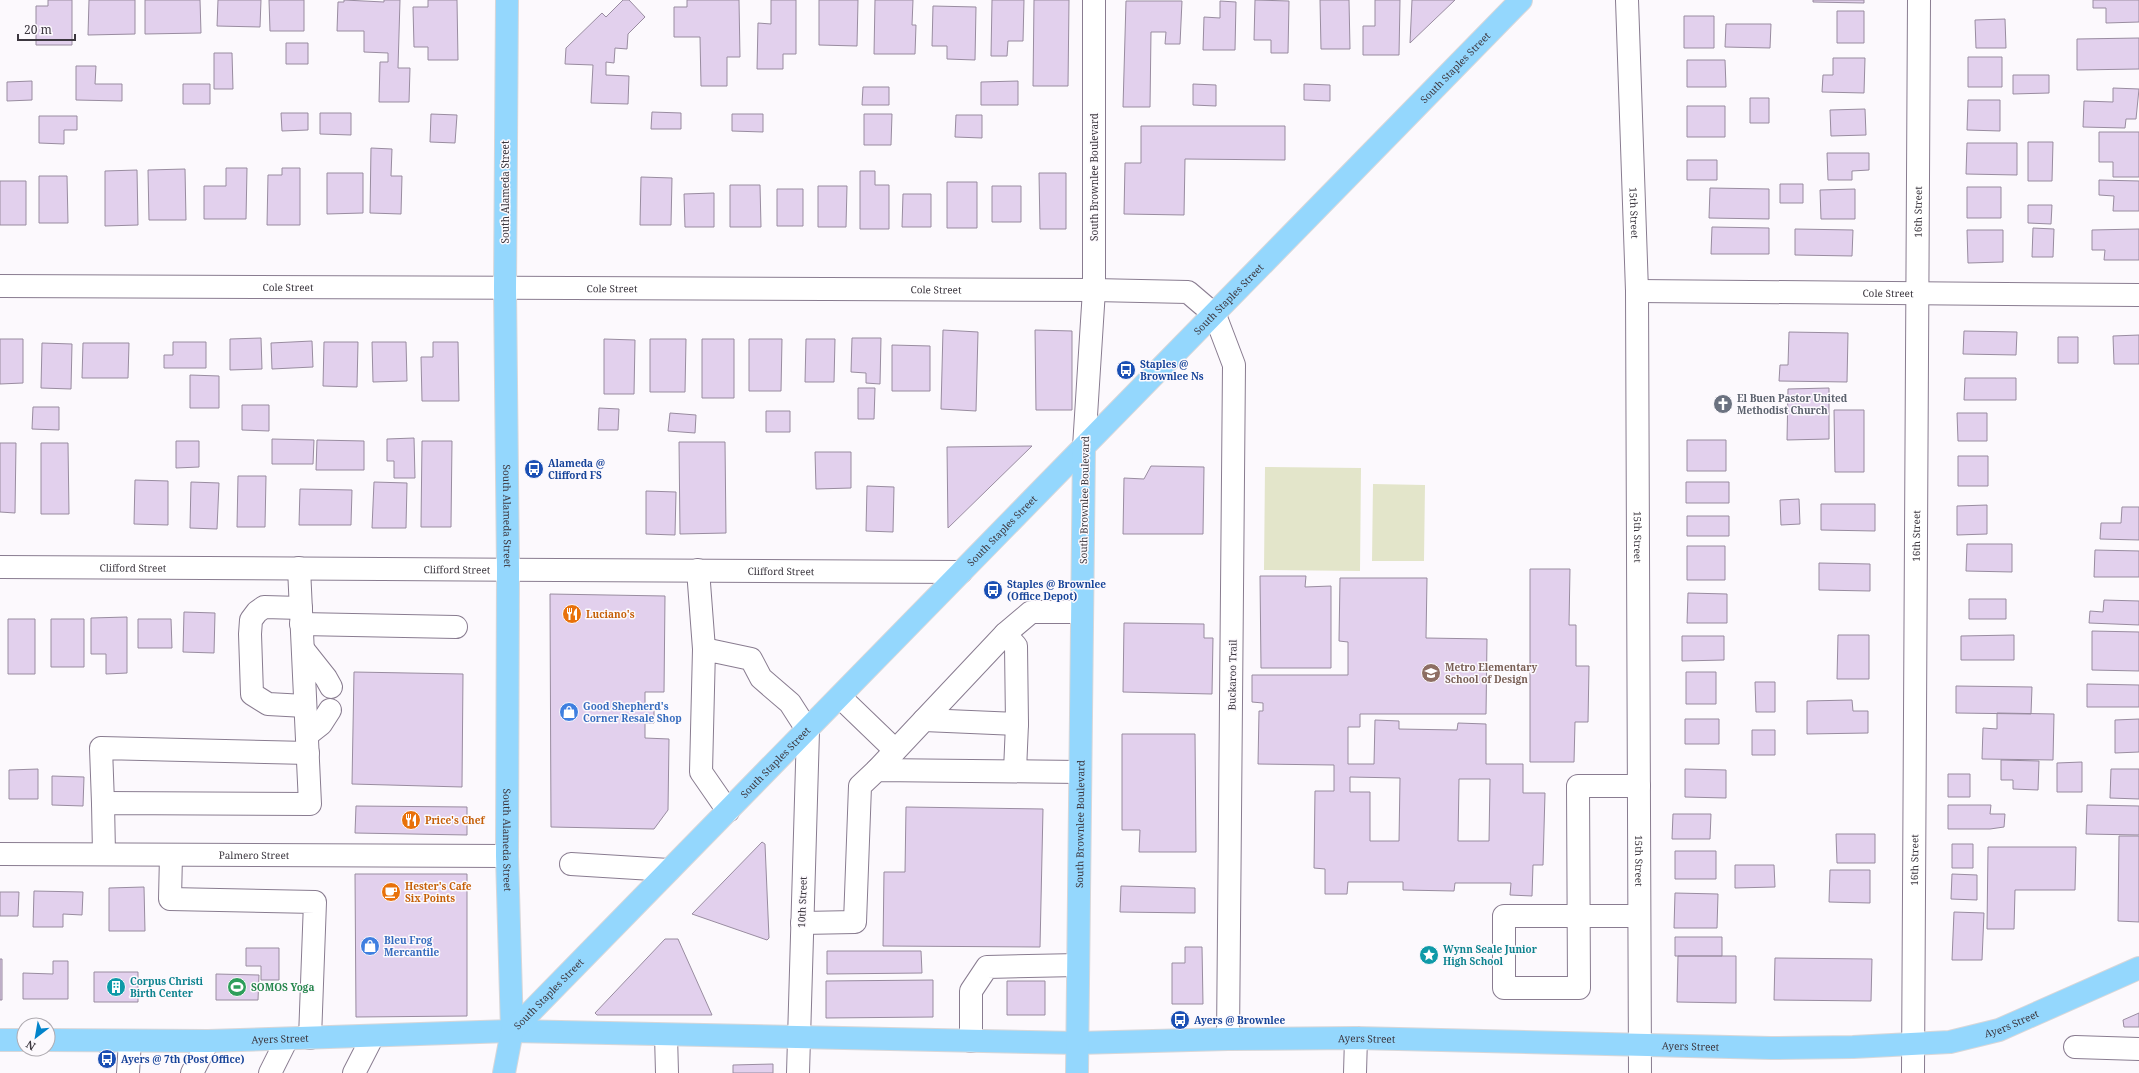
<svg xmlns="http://www.w3.org/2000/svg" width="2139" height="1073" font-family="'Noto Serif',serif">
  <rect width="100%" height="100%" fill="#fcf9fd"/>
  <path fill="#e3e5ca" d="M1265,467L1361,468L1360,571L1264,570Z
    M1373,484L1425,485L1424,561H1372Z"/>
  <path fill="#e2d0ed" stroke="#998ca0" fill-rule="evenodd" d="M48,0H72V45H36V6H48Z
    M89,0H135V34L88,35Z
    M145,0H200L201,33L145,34Z
    M218,0H261L260,27L217,26Z
    M269,0H304V31H270Z
    M344,0L384,2V0H400L398,68H410L409,102H379L380,62H388V53L364,52V31H337L338,2H344Z
    M428,0H457L458,60H428V47H414L413,7H428Z
    M623,0H629L645,17L628,34L627,49L615,48L614,63L606,62V75L629,76L628,104L591,103L593,65L565,64L566,48L602,13L606,17Z
    M687,0H739L740,57H727V86H701L700,37H674V7H687Z
    M771,0H796V54H783V69H757L758,23L771,24Z
    M819,0H858L857,46L819,45Z
    M875,0H913L912,25H916L915,54H874Z
    M992,0H1024L1023,41H1008L1007,56H991Z
    M1034,0H1069L1068,86H1033Z
    M1255,0L1289,1L1288,53H1271V40H1254Z
    M1320,0H1349L1350,49H1321Z
    M1375,0H1400L1399,55H1363V26H1375Z
    M1412,0H1455L1410,43Z
    M1813,0H1864V3L1813,2Z
    M2093,0H2139V22L2106,23V8H2093Z
    M1126,1H1182L1180,44H1165L1166,32H1151L1150,107H1123Z
    M1220,1L1236,2L1235,50H1203L1204,17L1220,18Z
    M933,6L976,7L975,60L947,59V46H932Z
    M1837,11H1864V43H1837Z
    M1684,16H1714V48H1684Z
    M2005,19L2006,48H1976L1975,20Z
    M1726,24H1771L1770,48L1725,47Z
    M2139,38V69L2077,70V39Z
    M286,43H308V64H286Z
    M214,53H232L233,89H214Z
    M1968,57H2002V87H1968Z
    M1833,58H1865L1864,93L1822,92L1823,75H1833Z
    M1687,60H1725L1726,87H1687Z
    M76,66H96L95,84H122V101L76,100Z
    M2013,75H2049V93L2013,94Z
    M32,81V100L7,101V82Z
    M1018,81V105H981V82Z
    M183,84H210V104H183Z
    M1193,84L1216,85V106L1193,105Z
    M1304,84L1330,85V101L1304,100Z
    M863,87H889V105H862Z
    M2113,88L2139,89L2136,119H2126L2125,128L2083,127L2084,101L2113,102Z
    M1750,98H1769V123H1750Z
    M1968,100H2000V131L1967,130Z
    M1687,106H1725V137H1687Z
    M1865,109L1866,135L1831,136L1830,110Z
    M652,112L681,113V129H651Z
    M281,113H308V130L282,131Z
    M320,113H351V135L320,134Z
    M431,114L457,115L455,143L430,142Z
    M732,114H763V132L732,131Z
    M864,114H892L891,145H864Z
    M956,115H982V138L955,137Z
    M39,116H77V130H64V144L39,143Z
    M1141,126H1285V160L1185,159L1184,215L1124,214L1125,163H1141Z
    M2099,132H2139V177H2113V162H2099Z
    M2028,142H2053L2052,181H2028Z
    M1967,143H2017V175L1966,174Z
    M371,148L392,149L391,176H402L401,214L370,213Z
    M1827,153H1869V170L1852,171V180H1828Z
    M1687,160H1717V180H1687Z
    M226,168H247L246,219H204V186H226Z
    M282,168H300V225H267L268,175H282Z
    M185,169L186,220H149L148,170Z
    M137,170L138,225L105,226V171Z
    M860,171H875V185H889V229H860Z
    M327,173H363V213L327,214Z
    M1039,173H1066V229H1040Z
    M39,176H67L68,223H39Z
    M641,177L672,178L671,225H640Z
    M2099,180L2139,181V211H2113L2114,196L2099,195Z
    M0,181H26V225H0Z
    M947,182H977V228H947Z
    M1780,184H1803V203H1780Z
    M730,185H760L761,227H730Z
    M818,186H847L846,227H818Z
    M992,186H1021V222H992Z
    M1967,187H2001V218H1967Z
    M1710,188L1769,189V219L1709,218Z
    M777,189H803V226H777Z
    M1855,189V219H1821L1820,190Z
    M714,193V227H685L684,194Z
    M903,194H931V227H902Z
    M2028,205H2052L2051,224L2028,223Z
    M1712,227L1769,228V254H1711Z
    M2033,228L2054,229L2053,257H2032Z
    M1795,229L1853,230L1852,256L1795,255Z
    M2139,229V260H2104L2105,250H2092V230Z
    M1967,230H2003V262L1968,263Z
    M943,330L978,332L976,411L941,409Z
    M1035,330L1072,331V410H1036Z
    M1964,331L2017,332L2016,355L1963,354Z
    M1789,332L1848,333L1847,382L1779,381L1780,365H1788Z
    M2139,335V364H2114L2113,336Z
    M2058,337H2078V363H2058Z
    M261,338L262,369L230,370V339Z
    M852,338H881L880,384L866,383V373L851,372Z
    M0,339H23V383L0,384Z
    M604,339L635,340L634,394H604Z
    M650,339H686L685,392H650Z
    M702,339H734V398H702Z
    M749,339H782L781,391H749Z
    M806,339H835L834,382H805Z
    M312,341L313,367L272,369L271,343Z
    M173,342H206V368H164V355H173Z
    M324,342H358L357,387L323,386Z
    M372,342H406L407,381L373,382Z
    M433,342H458L459,401H422L421,357H433Z
    M42,343L72,344L71,389L41,388Z
    M83,343H129L128,378H82Z
    M892,345L930,346V391H892Z
    M190,375L219,376V408H190Z
    M1965,378H2016V400H1964Z
    M858,388H875L874,419H858Z
    M1829,388V439L1787,440L1788,389Z
    M242,405H269V431L242,430Z
    M33,407H59V430L32,429Z
    M599,408L619,409L618,430H598Z
    M1834,410H1864V472H1835Z
    M766,411H790V432H766Z
    M670,413L696,415L695,433L668,431Z
    M1957,413H1987V441H1958Z
    M414,438L415,478H394V461H387V439Z
    M272,439L314,440L313,464H272Z
    M317,440L364,441V470H316Z
    M1687,440H1726V471H1687Z
    M176,441H199V467L176,468Z
    M422,441H452L451,527H421Z
    M679,442H725L726,533L680,534Z
    M0,443H16L15,513L0,512Z
    M41,443H68L69,514H41Z
    M1032,446L948,528L947,447Z
    M815,452H851V488L816,489Z
    M1958,456H1988V486H1958Z
    M1151,466L1204,467L1203,534H1123L1124,478L1144,479Z
    M238,476H266L265,527H237Z
    M135,480L168,481V525L134,524Z
    M191,482L219,483L217,529L190,528Z
    M374,482L407,483L406,528H372Z
    M1686,482H1729V503H1686Z
    M867,486L894,487L893,532L866,531Z
    M300,489L352,490L351,525H299Z
    M646,491L676,492L675,535L646,534Z
    M1799,499L1800,524L1781,525L1780,500Z
    M1821,504H1875V531L1821,530Z
    M1987,505V534L1957,535V506Z
    M2122,507H2139V540L2100,539L2101,523H2121Z
    M1687,516H1729V536H1687Z
    M1967,544H2012V572L1966,571Z
    M1687,546H1725V580H1687Z
    M2095,550L2139,551V577H2094Z
    M1819,563L1870,564V591L1819,590Z
    M1530,569H1570L1569,625H1576V666H1589L1588,722H1575L1574,762H1530Z
    M1260,576H1306L1305,587L1331,586V668H1261Z
    M1340,578H1427L1426,638L1487,639L1486,714H1360V727H1348V764H1374L1375,720L1399,721V729L1457,730L1458,723L1486,724V764H1523V793H1545L1543,865H1533L1532,896L1510,895L1511,883H1455L1454,891L1403,890V882H1348L1347,894H1325V869L1314,868L1315,791H1334V765L1258,764L1259,711H1263V703L1252,702V675H1348V642L1339,641ZM1350,777L1400,778L1399,841H1370V792H1350ZM1459,779H1490L1489,841H1458Z
    M1688,593L1727,594V623H1687Z
    M550,594L665,596L664,692H645V707H654V723H645V738L669,739L668,810L654,829L551,827Z
    M1969,599H2006V619H1969Z
    M2104,600L2139,601V625L2089,623L2090,611L2103,612Z
    M184,612L215,613L214,653L183,652Z
    M127,617V673L106,674V654H91V618Z
    M8,619H35V674H8Z
    M51,619H84V667H51Z
    M138,619H171L172,648H138Z
    M1124,623L1204,624V638H1213L1212,694L1123,692Z
    M2092,631L2139,632V671L2092,670Z
    M1838,635H1869V679H1837Z
    M2014,635V660H1961V636Z
    M1682,636H1724V660L1682,661Z
    M354,672L463,674L462,787L352,784Z
    M1686,672H1716V704H1686Z
    M1755,682H1775V712H1756Z
    M2087,684L2139,685V707H2087Z
    M1956,686L2032,687L2031,714L1956,713Z
    M1852,700L1853,711H1868V733L1807,734V701Z
    M1997,713L2054,714L2053,760L1982,759L1983,728L1997,729Z
    M1685,719H1719V744H1685Z
    M2139,719V752L2115,753V720Z
    M1752,730H1775V755H1752Z
    M1122,734H1195L1196,852H1139L1140,830H1122Z
    M2001,760L2039,761L2038,790L2013,789V780H2001Z
    M2082,762V792H2057V763Z
    M38,769V799H9V770Z
    M1685,769L1726,770V798L1685,797Z
    M2111,769H2139V799L2110,798Z
    M1948,774H1970V797H1948Z
    M52,776L84,777L83,806L52,805Z
    M1948,805H1991L1990,814H2005L2004,827L1990,829H1948Z
    M2087,805L2139,806V835L2086,834Z
    M356,806L467,807V835L355,833Z
    M906,807L1043,809L1040,947L883,946L884,872H905Z
    M1673,814H1711L1710,839H1672Z
    M1836,834H1875V863H1837Z
    M2119,836H2139V922L2118,921Z
    M762,842L765,844L769,938L767,940L692,914Z
    M1952,844H1973V868H1952Z
    M1988,847H2076L2075,890H2015L2014,929H1987Z
    M1675,851H1716V879H1675Z
    M1735,865H1774L1775,887L1735,888Z
    M1830,870H1870V903L1829,902Z
    M355,874H467V1016L356,1017Z
    M1952,874L1977,875V900L1951,899Z
    M1121,886L1195,888V913L1120,912Z
    M144,887L145,931H109V888Z
    M34,891L83,892L82,915L63,914V927H33Z
    M0,892H19L18,916H0Z
    M1675,893L1718,894L1717,928H1674Z
    M1954,912L1984,913L1982,960H1952Z
    M1675,937H1722V956H1675Z
    M665,939H678L712,1015H597L595,1013Z
    M1185,947H1202L1203,1004H1172V963H1185Z
    M246,948H279V980H261V966H246Z
    M827,951H921L922,973L827,974Z
    M1678,956H1736V1003L1677,1002Z
    M1775,958L1872,959L1871,1001L1774,1000Z
    M0,959H2V1000H0Z
    M53,961H68V999H23V973L53,974Z
    M94,972H138V1002H94Z
    M216,974L259,975L258,1000H216Z
    M933,980V1017L826,1018V981Z
    M1007,981H1045V1015H1007Z
    M2139,1013V1027H2124L2123,1020Z
    M773,1064V1073H733V1065Z"/>
  <g fill="none" stroke-linecap="round" stroke-linejoin="round">
    <defs>
      <g id="minor">
        <path id="s1" d="M1627,0L1637,291L1640,1073"/>
        <path id="s2" d="M0,286L1094,290L1188,292L1215,315L1234,365L1228,1039"/>
        <path id="s3" d="M1637,291L2139,295"/>
        <path d="M1084,447L1094,290V0"/>
        <path id="s4" d="M0,567L961,572"/>
        <path d="M698,570L704,649"/>
        <path d="M301,608L264,607L257,612L251,620L250,634L252,694L268,704L305,706"/>
        <path d="M301,624L456,627"/>
        <path d="M303,649L326,678L331,687"/>
        <path d="M840,697L895,750"/>
        <path d="M924,720L1005,634"/>
        <path d="M307,735L321,724L330,710"/>
        <path d="M877,770L924,720L1017,724L1016,646L1005,634L1031,612H1082"/>
        <path d="M1015,771L1017,724"/>
        <path d="M1639,786H1578L1579,988H1504V916H1639"/>
        <path d="M103,803L101,748L308,753"/>
        <path d="M728,811L701,772L704,649L751,659L761,678L790,703L808,731L798,1073"/>
        <path id="s5" d="M0,854L507,856"/>
        <path d="M104,854L103,803L310,804L299,568"/>
        <path d="M171,855L170,899L315,902L310,1038"/>
        <path d="M571,864L669,870"/>
        <path d="M802,923L855,922L860,786L877,770L1080,772"/>
        <path d="M666,1035L667,1073"/>
        <path d="M971,1041V991L987,967L1078,965"/>
        <path d="M2075,1047L2139,1049"/>
        <path d="M128,1073L130,1041"/>
        <path d="M192,1073L208,1041"/>
        <path d="M270,1073L287,1039"/>
        <path d="M354,1073L373,1036"/>
        <path d="M1355,1073L1356,1038"/>
        <path id="s6" d="M1913,1073L1919,0"/>
      </g>
      <g id="major">
        <path id="s7" d="M507,0L505,289L508,569L507,856L512,1031"/>
        <path d="M0,1040H24"/>
        <path id="s8" d="M48,1040L208,1041L512,1031L1078,1043L1228,1039L1356,1038L1771,1048L1853,1047L1950,1042L1999,1030L2139,968"/>
        <path id="s9" d="M504,1073L512,1031L1521,0"/>
        <path id="s10" d="M1077,1073L1084,447"/>
      </g>
    </defs>
    <use href="#minor" stroke="#897c90" stroke-width="24"/>
    <use href="#major" stroke="#d8d7d9" stroke-width="24"/>
    <use href="#minor" stroke="#fff" stroke-width="22"/>
    <use href="#major" stroke="#94d7fd" stroke-width="22"/>
  </g>
  <defs>
    <symbol id="bus-disc" viewBox="-11 -11 22 22"><circle r="9.5" fill="#1a4fb4" stroke="#fcf9fd"/><path d="M-5-6H5V4H4V6H2V4H-2V6H-4V4H-5ZM-3.5-4V0h7V-4ZM-3.5 1.2v1.5H-2V1.2ZM2 1.2v1.5H3.5V1.2Z" fill="#fff"/></symbol>
    <symbol id="church-disc" viewBox="-11 -11 22 22"><circle r="9.5" fill="#6b7280" stroke="#fcf9fd"/><path d="M-1.2-6h2.4v3.5h3.3v2.4h-3.3V6h-2.4V-.1h-3.3v-2.4h3.3Z" fill="#fff"/></symbol>
    <symbol id="restaurant-disc" viewBox="-11 -11 22 22"><circle r="9.5" fill="#e8710a" stroke="#fcf9fd"/><path d="M-5-6h1v4h1v-4h1v4h1v-4h1v5L-1.5 .5V6h-2V.5L-5-1ZM5-6V6H3V1.5H1.5Q1.5-4 5-6Z" fill="#fff"/></symbol>
    <symbol id="school-disc" viewBox="-11 -11 22 22"><circle r="9.5" fill="#8d6e63" stroke="#fcf9fd"/><path d="M0-5L7-2L0 1L-7-2ZM-4 1L0 2.5L4 1V4Q0 6-4 4Z" fill="#fff"/></symbol>
    <symbol id="shop-disc" viewBox="-11 -11 22 22"><circle r="9.5" fill="#3f7fe0" stroke="#fcf9fd"/><path d="M-5-2.5h2.3a2.7 3.5 0 0 1 5.4 0H5L5.5 6h-11ZM-1.5-2.5h3a1.5 2.3 0 0 0-3 0Z" fill="#fff"/></symbol>
    <symbol id="cafe-disc" viewBox="-11 -11 22 22"><circle r="9.5" fill="#e8710a" stroke="#fcf9fd"/><path d="M-5.5-4.5H6V0H3Q3 3.5 0 3.5H-2.5Q-5.5 3.5-5.5 0ZM3-3.2v2h1.7v-2ZM-6 4.5H4V6H-6Z" fill="#fff"/></symbol>
    <symbol id="sight-disc" viewBox="-11 -11 22 22"><circle r="9.5" fill="#0f9aa8" stroke="#fcf9fd"/><path d="M0-6L1.8-2.2L6-1.7L2.9 1.2L3.7 5.4L0 3.3L-3.7 5.4L-2.9 1.2L-6-1.7L-1.8-2.2Z" fill="#fff"/></symbol>
    <symbol id="building-disc" viewBox="-11 -11 22 22"><circle r="9.5" fill="#0f9aa8" stroke="#fcf9fd"/><path d="M-4-6H4V6H1V3H-1V6H-4ZM-2.5-4.3h1.7v1.8h-1.7ZM.8-4.3h1.7v1.8H.8ZM-2.5-1h1.7V.8h-1.7ZM.8-1h1.7V.8H.8Z" fill="#fff"/></symbol>
    <symbol id="stadium-disc" viewBox="-11 -11 22 22"><circle r="9.5" fill="#2e9e5b" stroke="#fcf9fd"/><path d="M0-5a6.5 5 0 1 0 0 10a6.5 5 0 1 0 0-10ZM-3.5-1.8h7v3.6h-7Z" fill="#fff"/></symbol>
  </defs>
  <g fill-rule="evenodd">
    <use href="#bus-disc" x="1115" y="359" width="22" height="22"/>
    <use href="#church-disc" x="1712" y="393" width="22" height="22"/>
    <use href="#bus-disc" x="523" y="458" width="22" height="22"/>
    <use href="#bus-disc" x="982" y="579" width="22" height="22"/>
    <use href="#restaurant-disc" x="561" y="603" width="22" height="22"/>
    <use href="#school-disc" x="1420" y="662" width="22" height="22"/>
    <use href="#shop-disc" x="558" y="701" width="22" height="22"/>
    <use href="#restaurant-disc" x="400" y="809" width="22" height="22"/>
    <use href="#cafe-disc" x="380" y="881" width="22" height="22"/>
    <use href="#shop-disc" x="359" y="935" width="22" height="22"/>
    <use href="#sight-disc" x="1418" y="944" width="22" height="22"/>
    <use href="#building-disc" x="105" y="976" width="22" height="22"/>
    <use href="#stadium-disc" x="226" y="976" width="22" height="22"/>
    <use href="#bus-disc" x="1169" y="1009" width="22" height="22"/>
    <use href="#bus-disc" x="96" y="1048" width="22" height="22"/>
  </g>
  <g text-anchor="middle" dominant-baseline="central" stroke-width="3" stroke-linejoin="round" paint-order="stroke">
    <g font-size="10" fill="#3c373f" stroke="#fcf9fd">
      <text stroke="none"><textPath href="#s9" startOffset="1391">South Staples Street</textPath></text>
      <text transform="translate(1094 177) rotate(-90)">South Brownlee Boulevard</text>
      <text transform="translate(505 192) rotate(-90)">South Alameda Street</text>
      <text stroke="none"><textPath href="#s1" startOffset="213">15th Street</textPath></text>
      <text stroke="none"><textPath href="#s6" startOffset="861">16th Street</textPath></text>
      <text stroke="none"><textPath href="#s2" startOffset="288">Cole Street</textPath></text>
      <text stroke="none"><textPath href="#s2" startOffset="612">Cole Street</textPath></text>
      <text stroke="none"><textPath href="#s2" startOffset="936">Cole Street</textPath></text>
      <text stroke="none"><textPath href="#s3" startOffset="251">Cole Street</textPath></text>
      <text stroke="none"><textPath href="#s9" startOffset="1067">South Staples Street</textPath></text>
      <text transform="translate(1084 500) rotate(-89)">South Brownlee Boulevard</text>
      <text stroke="none"><textPath href="#s7" startOffset="516">South Alameda Street</textPath></text>
      <text stroke="none"><textPath href="#s9" startOffset="743">South Staples Street</textPath></text>
      <text stroke="none"><textPath href="#s1" startOffset="537">15th Street</textPath></text>
      <text stroke="none"><textPath href="#s6" startOffset="537">16th Street</textPath></text>
      <text stroke="none"><textPath href="#s4" startOffset="133">Clifford Street</textPath></text>
      <text stroke="none"><textPath href="#s4" startOffset="457">Clifford Street</textPath></text>
      <text stroke="none"><textPath href="#s4" startOffset="781">Clifford Street</textPath></text>
      <text transform="translate(1232 675) rotate(-89)">Buckaroo Trail</text>
      <text stroke="none"><textPath href="#s9" startOffset="419">South Staples Street</textPath></text>
      <text stroke="none"><textPath href="#s10" startOffset="249">South Brownlee Boulevard</textPath></text>
      <text stroke="none"><textPath href="#s7" startOffset="840">South Alameda Street</textPath></text>
      <text stroke="none"><textPath href="#s5" startOffset="254">Palmero Street</textPath></text>
      <text stroke="none"><textPath href="#s1" startOffset="861">15th Street</textPath></text>
      <text stroke="none"><textPath href="#s6" startOffset="213">16th Street</textPath></text>
      <text transform="translate(802 902) rotate(-88)">10th Street</text>
      <text stroke="none"><textPath href="#s9" startOffset="95">South Staples Street</textPath></text>
      <text stroke="none"><textPath href="#s8" startOffset="1967">Ayers Street</textPath></text>
      <text stroke="none"><textPath href="#s8" startOffset="232">Ayers Street</textPath></text>
      <text stroke="none"><textPath href="#s8" startOffset="1319">Ayers Street</textPath></text>
      <text stroke="none"><textPath href="#s8" startOffset="1643">Ayers Street</textPath></text>
    </g>
    <g font-size="10" font-weight="bold" fill="#164399" stroke="#fcf9fd" text-anchor="start">
      <text x="1140" y="364">Staples @<tspan x="1140" dy="12">Brownlee Ns</tspan></text>
      <text x="548" y="463">Alameda @<tspan x="548" dy="12">Clifford FS</tspan></text>
      <text x="1007" y="584">Staples @ Brownlee<tspan x="1007" dy="12">(Office Depot)</tspan></text>
      <text x="1194" y="1020">Ayers @ Brownlee</text>
      <text x="121" y="1059">Ayers @ 7th (Post Office)</text>
    </g>
    <g font-size="10" font-weight="bold" fill="#5b616d" stroke="#fcf9fd" text-anchor="start">
      <text x="1737" y="398">El Buen Pastor United<tspan x="1737" dy="12">Methodist Church</tspan></text>
    </g>
    <g font-size="10" font-weight="bold" fill="#c56008" stroke="#fcf9fd" text-anchor="start">
      <text x="586" y="614">Luciano's</text>
      <text x="425" y="820">Price's Chef</text>
      <text x="405" y="886">Hester's Cafe<tspan x="405" dy="12">Six Points</tspan></text>
    </g>
    <g font-size="10" font-weight="bold" fill="#785e54" stroke="#fcf9fd" text-anchor="start">
      <text x="1445" y="667">Metro Elementary<tspan x="1445" dy="12">School of Design</tspan></text>
    </g>
    <g font-size="10" font-weight="bold" fill="#366cbe" stroke="#fcf9fd" text-anchor="start">
      <text x="583" y="706">Good Shepherd's<tspan x="583" dy="12">Corner Resale Shop</tspan></text>
      <text x="384" y="940">Bleu Frog<tspan x="384" dy="12">Mercantile</tspan></text>
    </g>
    <g font-size="10" font-weight="bold" fill="#0d838f" stroke="#fcf9fd" text-anchor="start">
      <text x="1443" y="949">Wynn Seale Junior<tspan x="1443" dy="12">High School</tspan></text>
      <text x="130" y="981">Corpus Christi<tspan x="130" dy="12">Birth Center</tspan></text>
    </g>
    <g font-size="10" font-weight="bold" fill="#27864d" stroke="#fcf9fd" text-anchor="start">
      <text x="251" y="987">SOMOS Yoga</text>
    </g>
  </g>
  <g transform="translate(36 1037) rotate(211)"><circle r="19" fill="#fcf9fd" stroke="#afabb1"/>
  <path d="M0-3L7 15L0 10L-7 15Z" fill="#0284cb"/>
  <text y="-6" font-size="11" font-weight="bold" text-anchor="middle" fill="#3c373f">N</text>
  </g>
  <path d="M18 34v6h57v-6" fill="none" stroke="#3c373f" stroke-width="2"/>
  <text x="24" y="34" font-size="12" fill="#3c373f" stroke="#fcf9fd" stroke-width="3" paint-order="stroke">20 m</text>
</svg>
